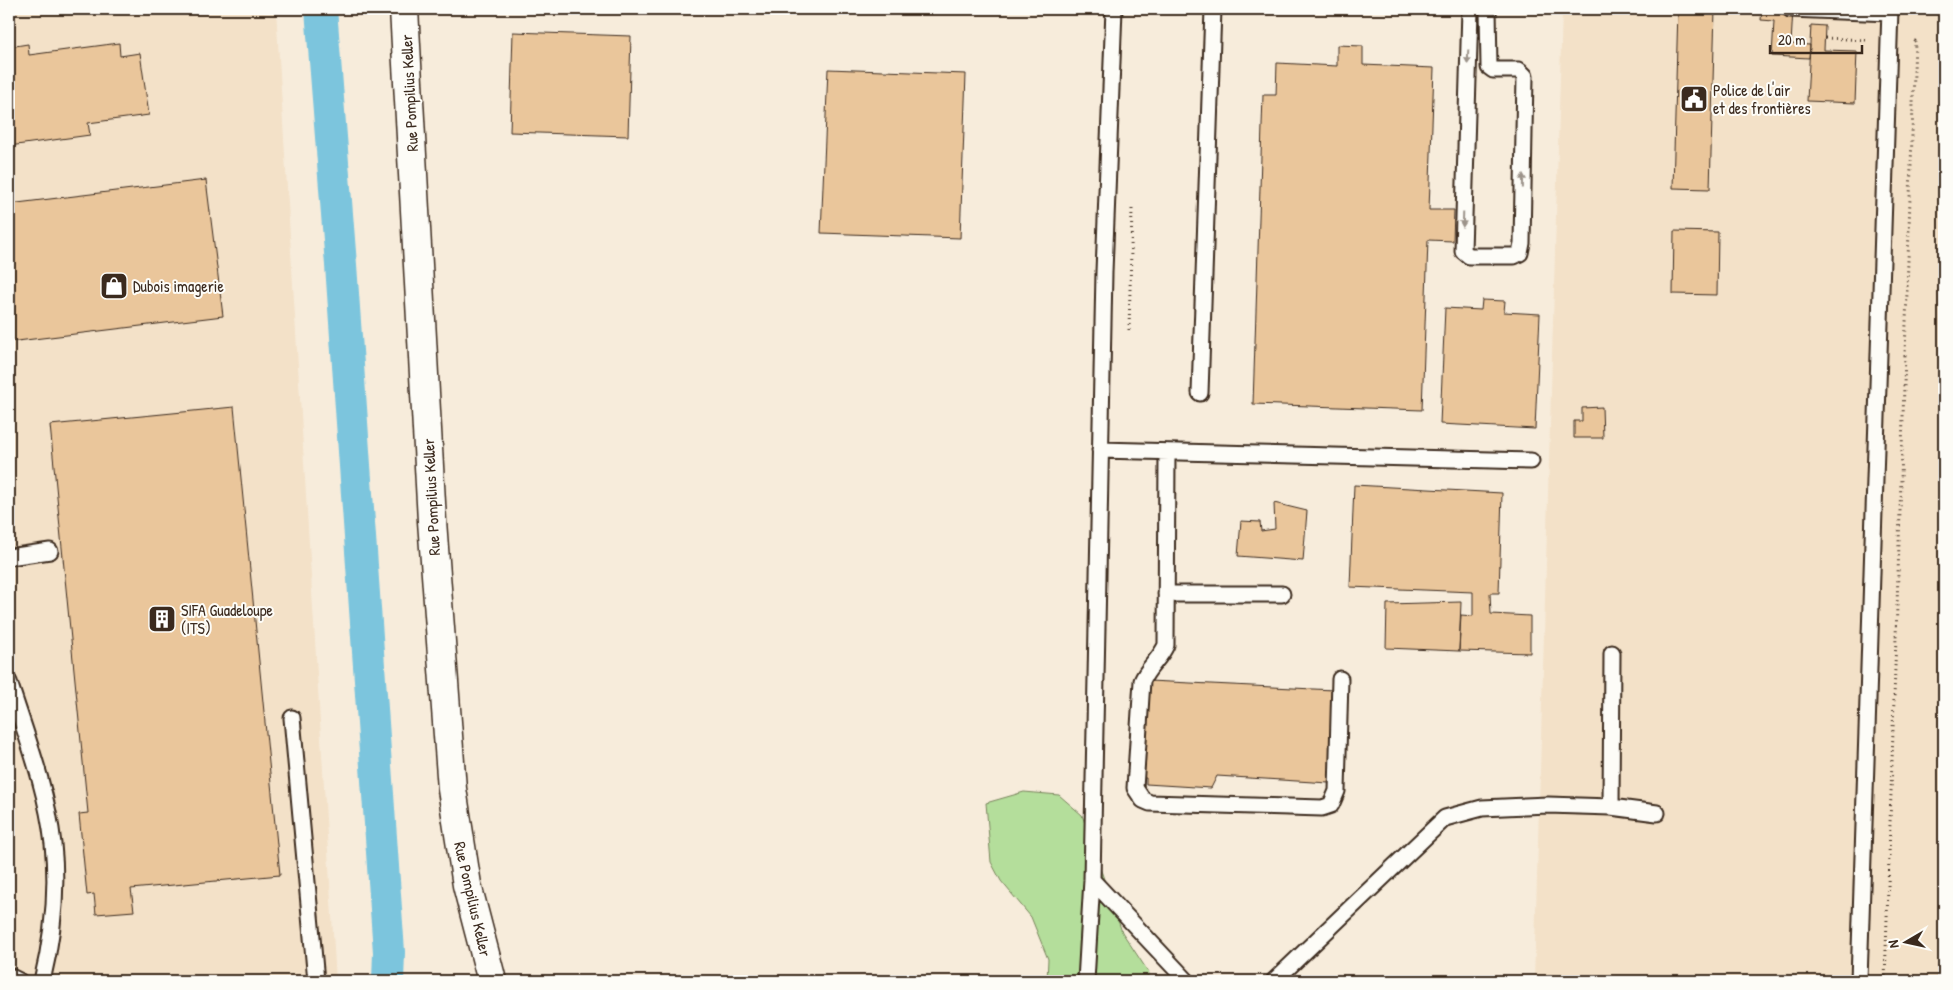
<svg xmlns="http://www.w3.org/2000/svg" width="1953" height="990" font-family="'Patrick Hand',sans-serif">
  <rect width="100%" height="100%" fill="#f7ecdb"/>
  <filter id="ink" filterUnits="userSpaceOnUse"><feTurbulence type="fractalNoise" baseFrequency=".02" numOctaves="2"/><feDisplacementMap in="SourceGraphic" scale="10" xChannelSelector="R" yChannelSelector="G"/><feConvolveMatrix kernelMatrix="1 2 1 2 8 2 1 2 1" color-interpolation-filters="sRGB"/></filter>
  <g filter="url(#ink)">
    <path fill="#f3e1c8" d="M9,9H276L336,981H9Z
      M1562,9H1944V981H1534Z"/>
    <path fill="#b4de9b" stroke="#78845c" d="M1024,792L1059,795L1082,815L1122,932L1149,973L1145,981H1047L1048,959L1031,917L1001,881L991,862L986,803Z"/>
    <g fill="none" stroke-linecap="round" stroke-linejoin="round">
      <path stroke="#7cc5dd" stroke-width="32" d="M321,9L341,265L389,952L388,981"/>
    </g>
    <path fill="#eac69b" stroke="#3b2a1e" d="M1678,9H1715L1710,189L1673,188Z
      M1762,9H1793L1791,44L1810,45L1809,58L1772,56L1774,21L1761,20Z
      M1811,25L1825,26L1824,50L1857,51L1855,103L1807,101Z
      M513,32L631,36L628,136L510,132Z
      M119,43L120,56L140,53L149,115L88,123L90,135L9,146V47L28,44L29,55Z
      M1337,45L1363,46V65L1434,68L1429,210H1454L1453,241L1428,240L1422,410L1253,404L1263,95H1276L1277,63L1337,66Z
      M828,69L966,74L960,238L821,233Z
      M206,180L223,316L9,342V204Z
      M1674,231L1718,232L1717,295L1673,294Z
      M1482,300L1505,301L1504,312L1540,314L1535,429L1440,424L1445,308L1481,310Z
      M234,407L280,875L131,889L134,911L96,914L94,894L87,895L79,814L88,813L50,425Z
      M1602,407L1603,438H1574V421H1582V408Z
      M1354,485L1502,493L1499,593H1490L1491,614L1530,616V653L1459,651L1461,615L1473,616V592L1350,587Z
      M1274,503L1307,511L1303,561L1238,556L1241,521L1260,522L1261,531L1275,529Z
      M1461,602L1459,651L1386,648L1387,604Z
      M1149,681L1334,690L1329,783L1217,776L1211,788L1146,784V778H1144Z"/>
    <g fill="none" stroke-linecap="round" stroke-linejoin="round">
      <defs>
        <path id="lane" d="M1470,9L1463,251L1469,256H1514L1520,253L1522,243L1525,76L1519,70H1493L1489,67L1488,9
          M1790,9L1890,13
          M1200,393L1213,9
          M1100,450L1531,461
          M1167,452L1166,645C1160,659 1148,667 1142,681L1135,788L1143,800L1150,803L1322,808L1331,805L1337,791L1340,679
          M9,557L50,551
          M1166,594H1282
          M9,682C26,735 47,789 53,844C58,891 53,936 42,981
          M292,718L316,981
          M1611,807L1657,813
          M1092,880L1187,981
          M9,976L19,981
          M1086,981L1092,880L1104,272L1114,9
          M1274,981L1445,818L1482,808L1548,805L1611,807L1612,653
          M1859,981L1890,9"/>
        <path id="street" d="M404,9L432,521L452,789L467,885L492,981"/>
      </defs>
      <use href="#lane" stroke="#3b2a1e" stroke-width="19"/>
      <use href="#street" stroke="#3b2a1e" stroke-width="31"/>
      <path stroke="#3b2a1e" stroke-width="3" stroke-dasharray="1 4" stroke-linecap="butt" d="M1825,38L1867,40
        M1129,330L1132,209
        M1885,981L1915,41H1913"/>
      <use href="#lane" stroke="#fdfcf7" stroke-width="15"/>
      <use href="#street" stroke="#fdfcf7" stroke-width="28"/>
    </g>
    <defs><path id="oneway-solid" d="M-6-.8H1V-3.2L6.5 0L1 3.2V.8H-6Z" transform="scale(1.25)"/></defs>
    <g fill="#9c938a">
      <use href="#oneway-solid" transform="translate(1468 57) rotate(92)"/>
      <use href="#oneway-solid" transform="translate(1523 181) rotate(-89)"/>
      <use href="#oneway-solid" transform="translate(1463 220) rotate(92)"/>
    </g>
  </g>
  <defs>
    <symbol id="civic-square" viewBox="-11 -11 22 22"><rect x="-9" y="-9" width="18" height="18" rx="4" fill="#3b2a1e" stroke="#fdfcf7"/><path d="M-.6-6.5H3V-4.5H.6V-3L4-1V1h2V6H-6V1h2V-1L-.6-3ZM-1.2 2.5V6h2.4V2.5Z" fill="#fff"/></symbol>
    <symbol id="shop-square" viewBox="-11 -11 22 22"><rect x="-9" y="-9" width="18" height="18" rx="4" fill="#3b2a1e" stroke="#fdfcf7"/><path d="M-5-2.5h2.3a2.7 3.5 0 0 1 5.4 0H5L5.5 6h-11ZM-1.5-2.5h3a1.5 2.3 0 0 0-3 0Z" fill="#fff"/></symbol>
    <symbol id="building-square" viewBox="-11 -11 22 22"><rect x="-9" y="-9" width="18" height="18" rx="4" fill="#3b2a1e" stroke="#fdfcf7"/><path d="M-4-6H4V6H1V3H-1V6H-4ZM-2.5-4.3h1.7v1.8h-1.7ZM.8-4.3h1.7v1.8H.8ZM-2.5-1h1.7V.8h-1.7ZM.8-1h1.7V.8H.8Z" fill="#fff"/></symbol>
  </defs>
  <g fill-rule="evenodd">
    <use href="#civic-square" x="1678" y="83" width="32" height="32"/>
    <use href="#shop-square" x="98" y="270" width="32" height="32"/>
    <use href="#building-square" x="146" y="603" width="32" height="32"/>
  </g>
  <g text-anchor="middle" dominant-baseline="central" stroke-width="4" stroke-linejoin="round" paint-order="stroke">
    <g font-size="16" fill="#3b2a1e" stroke="#fdfcf7" text-anchor="start">
      <text x="1713" y="90">Police de l'air<tspan x="1713" dy="18">et des frontières</tspan></text>
      <text x="133" y="286">Dubois imagerie</text>
      <text x="181" y="610">SIFA Guadeloupe<tspan x="181" dy="18">(ITS)</tspan></text>
    </g>
    <g font-size="16" fill="#3b2a1e" stroke="#fdfcf7">
      <text transform="translate(409 93) rotate(-93)">Rue Pompilius Keller</text>
      <text transform="translate(431 497) rotate(-93)">Rue Pompilius Keller</text>
      <text transform="translate(473 899) rotate(77)">Rue Pompilius Keller</text>
    </g>
  </g>
  <rect width="1953" height="990" fill="none" stroke="#fdfcf7" stroke-width="30"/>
  <rect x="15" y="15" width="1923" height="960" fill="none" stroke="#3b2a1e" stroke-width="2" filter="url(#ink)"/>
  <g transform="translate(1906 942) rotate(261)" stroke="#fdfcf7" stroke-width="4" paint-order="stroke">
  <path d="M0-4L9 19L0 12L-9 19Z" fill="#3b2a1e"/>
  <text y="-8" font-size="14" font-weight="bold" text-anchor="middle" fill="#3b2a1e">N</text>
  </g>
  <path d="M1770 45v8h92v-8" fill="none" stroke="#3b2a1e" stroke-width="2.5"/>
  <text x="1778" y="45" font-size="15" fill="#3b2a1e" stroke="#fdfcf7" stroke-width="4" paint-order="stroke">20 m</text>
</svg>
